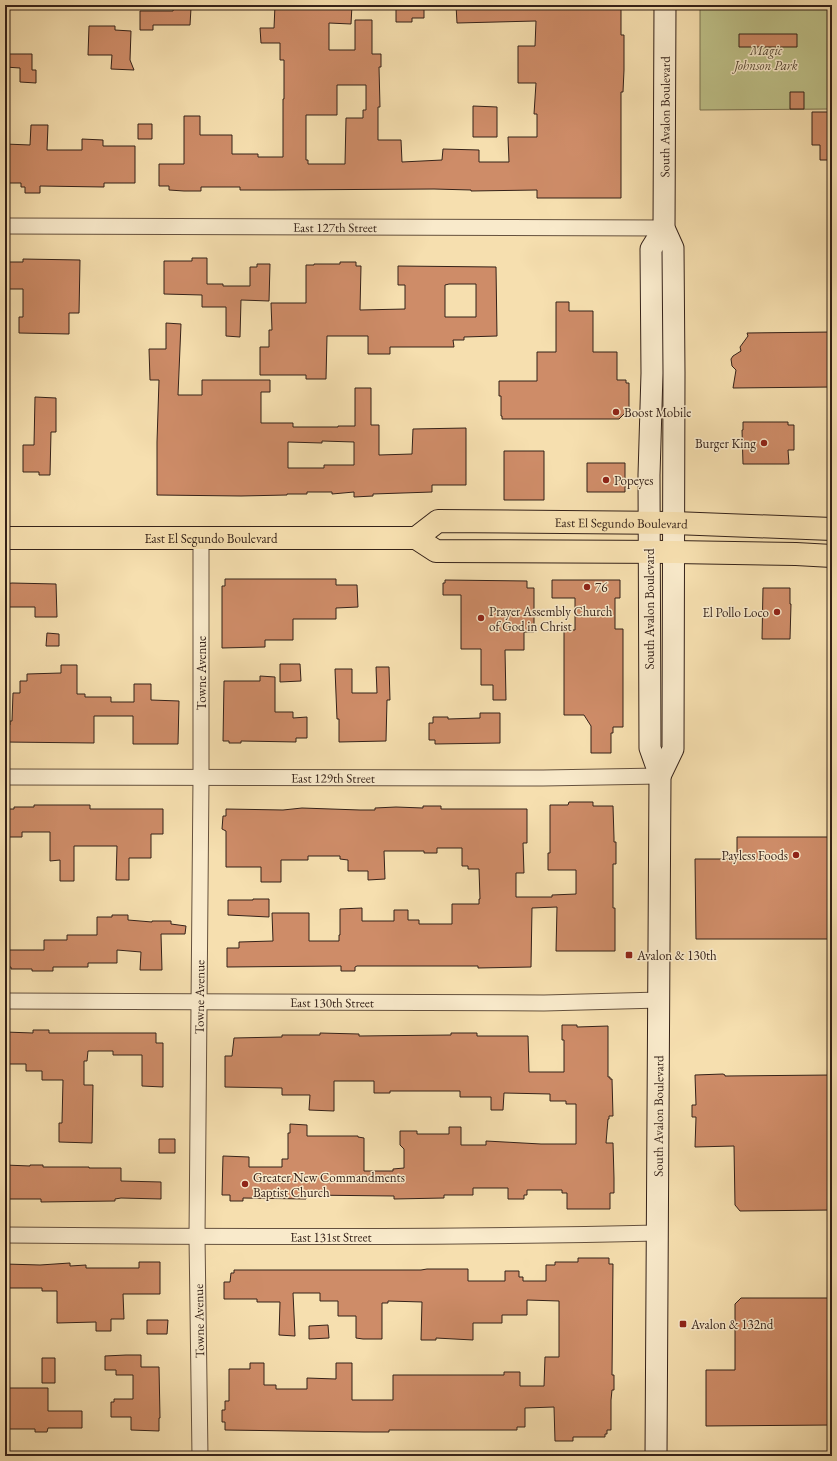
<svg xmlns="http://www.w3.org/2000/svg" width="837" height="1461" font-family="'EB Garamond',serif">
  <rect width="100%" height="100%" fill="#f6dfaf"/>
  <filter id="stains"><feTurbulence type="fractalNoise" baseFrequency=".005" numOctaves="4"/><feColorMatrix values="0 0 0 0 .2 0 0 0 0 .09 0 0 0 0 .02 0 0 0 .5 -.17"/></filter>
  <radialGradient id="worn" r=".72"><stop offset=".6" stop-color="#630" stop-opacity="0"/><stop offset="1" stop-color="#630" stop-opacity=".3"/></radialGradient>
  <path fill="#bec189" stroke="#7a7251" d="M700,5H832V109L700,110Z"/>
  <path fill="#ce8c68" stroke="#352219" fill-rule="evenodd" d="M275,5H293V9H332L333,5H352L351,24L329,23V50H355V20H372V54H381V67H379L380,107H378V140H401L402,162L442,160L443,149L479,150V162H509L508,137H537V114H534L536,83H518V46H535L536,21L457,23L456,5H468V8L536,7V5H621V35H624V70L623,92H621V198H537V190L471,191V190L434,189L273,190H240V187H201V191H184L169,190V186H159V164H184V116H200V135H232V154H258V157H283V99H284V60H280V43H261L260,28H274ZM337,85H366V110H363V118H346L345,164H308V160H306V115H337Z
    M396,5H424V18H412V22H396Z
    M174,7L191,8L190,25H153V30H140V11H173Z
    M89,26H115V30L131,31L130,60L134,70L111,69L112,55H88Z
    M739,34H797V47H739Z
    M5,54H32V70H36V83L20,82V68L5,67Z
    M790,92H804V109H790Z
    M473,106L497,107V137H473Z
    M812,112H832V160H820V145H812Z
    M138,124H152V139H138Z
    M31,125H48L47,150H82V139L103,140V146H135V183H104V187L40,186V193H25V187H21V183H5V144L30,145Z
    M192,258H207V284H223V286H250V267H257V264H270L269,301L241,300L240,337L226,336V307H202V295L164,294V261H192Z
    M23,259L80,260L79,313H69V334L19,333V317H23V289H5V262H23Z
    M340,262H356V266H361L360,310L405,309V285H398V266L496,267L497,336L464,337V340H453L454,347H390V354H368V336H327L326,379H306V375H260V347H269V330H272L271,303H306V265H314V264H340ZM449,284H476V317H445V285Z
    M556,302H569V311H593V352H617V380H626V383H629V409L619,419H502V416H501V396H499V381H537V352H556Z
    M166,323L181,324L178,395H202V380H270V392H261V423H293V427H338V426H355V388H371V425H379V455L412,454L413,429L466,428V485H432V492L373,494V496L354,497V492L332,494V492H307V494H287V495L241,496L157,495V442L159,380H150L149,349H166ZM322,441L354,442V465H324V468H288V442L322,443Z
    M832,332V387L733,388L736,370L732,366L731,359L733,356L741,351L740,347L748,336L747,333Z
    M35,397L56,398V432H51L50,475H39V472H23V445H34Z
    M743,422H788V425H794V450H788L789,464H743L742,430H743Z
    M504,451H544V500H504Z
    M587,463H625V492H587Z
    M225,579H336V585H357L358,607L336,608V619H293V640H265V647L222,648V586H225Z
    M445,580L527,581V588H534V632H524V650H505L506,700H493V685H481V649H461V595H443V583H445Z
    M552,580H620V598H615V629H623V727H613V733H611V753H591V726L584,715H564V630H575V598H552Z
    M12,583L56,584L57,617H35V607H5V584Z
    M763,588H790V604H791L790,639H762Z
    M47,633L59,634V646H46Z
    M280,664H300L301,681L280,682Z
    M61,665H77V694H85V697H111V702H134V684H151V700L179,701L178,744H133V716H94V743L5,742V725H10V721H12L13,693H20V681H27V674L61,673Z
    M376,667H389L390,700H387L386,741L339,742V719H337L335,669H352V693H377Z
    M260,676L275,677V712H293V718L307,717V738H296V742L241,741V743H229V741H223L224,681H260Z
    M480,713H500V743L435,744V740H429V723H433V717H448V719L480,718Z
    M569,802H593V806H613L614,838V842H616V864H613V908H615V951H556L557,907L532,908L531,967L478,968V966H357L355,967V971H341V966L227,967V948H239V942L273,941L272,913H309V941H339V935H340V909L362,908V921H394V910H408V920H419V924H452V904H479V899H480L479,869H468V866H462V848H437V853H424V851H384L385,879L368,880V871H348V860L340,859V856H308V860H281V882H261V867H226V831L222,829L223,816H226V809L283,810L302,808L360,810H375V808L396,807L423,808V806H441V809H527V843H523L524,873H516V897H552V895L576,894V870H548V853H550V805H568Z
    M34,805H90V809H163V834H151V858H129V880H116L117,846H74V881H60V860L50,861V832H22V837H5V809H14V807H34Z
    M737,837H832V939H696L695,859H737Z
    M253,899H269V917L228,915V900H253Z
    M112,915H128V920L152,922V921H171V924L186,926L185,934H161L162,970H140L141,952L117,950V963H88V967H53V971H32V969H11V967H5V950H44V940H67V935H97V917H112Z
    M562,1025H577V1027L608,1026V1077H610V1079H612L613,1116H609V1119H608L606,1143H613L614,1178V1193H610V1209H567V1193H562V1190H527V1195H524V1199H508V1188H473V1195H444V1198L394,1199V1196L306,1195V1199L243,1198V1201H230V1195H222L223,1156L249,1157V1167H282V1159H288V1133H290V1124L307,1125V1136H358V1137L364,1138V1171H393V1169L404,1168V1149L400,1145V1131H417V1134H449V1127H461V1145H486V1141L541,1144H576V1104H566V1101H550V1094L504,1093L503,1110H491V1097H460V1091H390V1093H374V1081H334V1111L309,1110L310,1095H282V1088L225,1087V1056H232L234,1038L282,1037V1035H320V1033L359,1034V1036L451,1035V1033H477V1036H528L529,1072H564V1040H562Z
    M33,1030H49V1033H156V1043H163V1087L142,1086V1055H113V1051H88L87,1061H84V1085H93L92,1143L59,1142V1123H62L63,1080H42V1071H26V1064H5V1032L33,1033Z
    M723,1074L725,1075V1076L832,1075V1210L740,1211L735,1205L734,1146L695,1147L696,1117H692V1105H696L695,1075Z
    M159,1139H175V1153H159Z
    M5,1165L30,1166V1165H43V1167H89V1168H121V1181L161,1182V1199L121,1198L115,1199V1201L41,1202V1199H5Z
    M578,1258H609V1264H613L612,1375H614V1390H612L611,1400V1430H607V1434H605V1437H573V1441H555L554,1407L525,1408V1427H517V1430H389V1432H364L225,1430V1422H222V1410H225V1401H229V1369H250V1363H264V1385H276V1389H307V1378L336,1379V1363H352V1400H393V1375H504V1372H520V1386H544L545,1357H559V1301L527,1300V1315H502V1323H473V1340L436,1338V1340H421L422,1302L388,1301V1303H382V1339H363L356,1338V1316H338V1301H320V1293H293L295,1336L279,1335L280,1302H257V1299H224V1282H230L231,1273H234V1270H421L427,1269H468V1281H505V1271H519V1277H523V1281H546V1265H555V1262H578Z
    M139,1262H160V1294H123L124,1319H111V1331H96V1322L57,1323V1291H42V1288H8L6,1287V1283H5V1264L40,1265L70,1263V1266L86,1265V1268H139Z
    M741,1298H832V1425L706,1426V1370H735V1304Z
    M147,1320H168L167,1334H147Z
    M328,1325L329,1338L309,1339V1326Z
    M126,1355H141V1367H159L160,1418H159V1431L131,1430V1417H111V1402H114V1399H133V1375H116V1370H105V1356Z
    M42,1358H55V1383H42Z
    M7,1388H48V1411H82V1428H48L47,1432H35V1429H5Z"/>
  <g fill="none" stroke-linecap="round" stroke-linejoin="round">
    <defs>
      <g id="minor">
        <path id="s1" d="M5,226L664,228"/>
        <path id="s2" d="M5,777L543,778L660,776"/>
        <path id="s3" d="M5,1001L544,1003L660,1000"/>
        <path id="s4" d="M5,1235C222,1237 439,1238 657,1233"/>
        <path id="s5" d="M200,1456L197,1236L201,778V538"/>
      </g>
      <g id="secondary">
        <path id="s6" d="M660,776L673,749L674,372L673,248L664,228L665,5"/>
        <path id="s7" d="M656,1456L660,776L650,748L649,475L652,373L651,249L664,228"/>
      </g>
      <g id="primary">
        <path id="s8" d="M5,538H416L436,551L674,552L796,554L832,556"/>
        <path id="s9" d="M416,538L438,521L674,523L832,529"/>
      </g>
    </defs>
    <use href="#minor" stroke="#65513e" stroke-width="17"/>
    <use href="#secondary" stroke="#352219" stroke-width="23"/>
    <use href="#primary" stroke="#352219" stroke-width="24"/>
    <use href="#minor" stroke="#f9eacb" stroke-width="15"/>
    <use href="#secondary" stroke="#f9eacb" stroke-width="21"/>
    <use href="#primary" stroke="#f6dfaf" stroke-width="22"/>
  </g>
  <g fill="#8f2418" stroke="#f9eacb" stroke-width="1.5">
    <circle cx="616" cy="412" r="4"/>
    <circle cx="764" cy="443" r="4"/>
    <circle cx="606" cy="480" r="4"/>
    <circle cx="587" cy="587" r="4"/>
    <circle cx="777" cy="612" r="4"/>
    <circle cx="481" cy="618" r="4"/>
    <circle cx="796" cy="855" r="4"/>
    <rect x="625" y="951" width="8" height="8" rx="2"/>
    <circle cx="245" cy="1184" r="4"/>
    <rect x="679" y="1320" width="8" height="8" rx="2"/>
  </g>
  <g text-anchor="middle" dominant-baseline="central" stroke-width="3" stroke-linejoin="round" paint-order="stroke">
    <g font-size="13" font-style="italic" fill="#574a35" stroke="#f9eacb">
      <text x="766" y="50">Magic<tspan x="766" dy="15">Johnson Park</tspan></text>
    </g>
    <g font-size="13" fill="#352219" stroke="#f9eacb">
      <text stroke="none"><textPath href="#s6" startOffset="664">South Avalon Boulevard</textPath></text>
      <text stroke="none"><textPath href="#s1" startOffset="330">East 127th Street</textPath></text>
      <text stroke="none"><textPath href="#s9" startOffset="211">East El Segundo Boulevard</textPath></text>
      <text stroke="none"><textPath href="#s8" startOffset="206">East El Segundo Boulevard</textPath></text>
      <text transform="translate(649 609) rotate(-90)">South Avalon Boulevard</text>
      <text transform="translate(201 673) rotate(-90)">Towne Avenue</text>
      <text stroke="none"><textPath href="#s2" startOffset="328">East 129th Street</textPath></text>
      <text stroke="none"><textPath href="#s5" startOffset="459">Towne Avenue</textPath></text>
      <text stroke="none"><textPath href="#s3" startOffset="327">East 130th Street</textPath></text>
      <text stroke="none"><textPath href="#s7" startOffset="340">South Avalon Boulevard</textPath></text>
      <text stroke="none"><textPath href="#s4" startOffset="326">East 131st Street</textPath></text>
      <text transform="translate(199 1321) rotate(-91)">Towne Avenue</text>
    </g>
    <g font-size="13" fill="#352219" stroke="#f9eacb" text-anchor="start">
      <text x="624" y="412">Boost Mobile</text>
      <text x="756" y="443" text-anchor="end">Burger King</text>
      <text x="614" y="480">Popeyes</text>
      <text x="595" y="587">76</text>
      <text x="489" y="611">Prayer Assembly Church<tspan x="489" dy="15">of God in Christ</tspan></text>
      <text x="769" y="612" text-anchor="end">El Pollo Loco</text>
      <text x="788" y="855" text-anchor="end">Payless Foods</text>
      <text x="637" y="955">Avalon &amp; 130th</text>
      <text x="253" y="1177">Greater New Commandments<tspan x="253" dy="15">Baptist Church</tspan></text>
      <text x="691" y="1324">Avalon &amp; 132nd</text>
    </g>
  </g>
  <rect width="837" height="1461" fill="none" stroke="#f6dfaf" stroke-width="20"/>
  <rect x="6" y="6" width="825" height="1449" fill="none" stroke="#352219" stroke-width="2"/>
  <rect x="10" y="10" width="817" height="1441" fill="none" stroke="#352219"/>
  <rect width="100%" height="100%" filter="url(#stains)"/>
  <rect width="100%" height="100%" fill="url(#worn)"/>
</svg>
